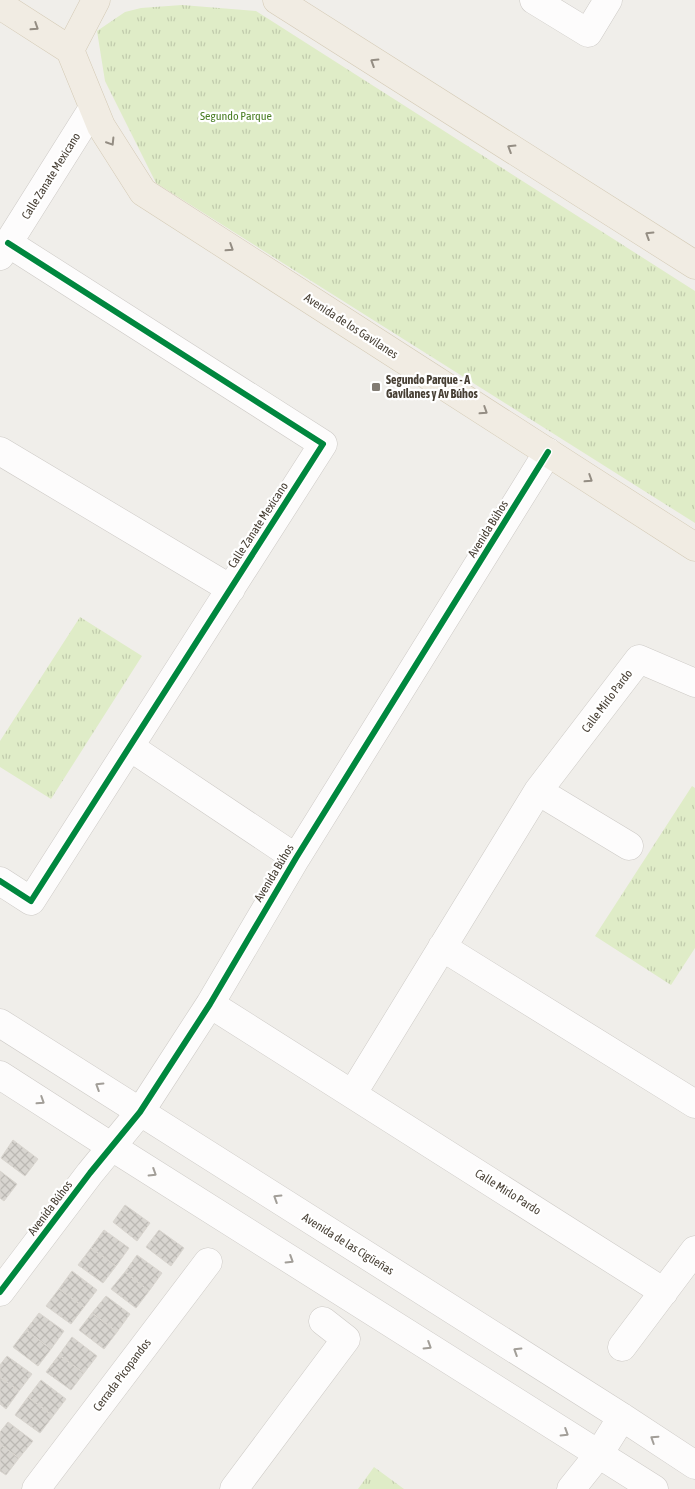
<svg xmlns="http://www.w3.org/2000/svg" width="695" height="1489" font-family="'Asap Condensed',sans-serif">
  <defs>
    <pattern id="park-tufts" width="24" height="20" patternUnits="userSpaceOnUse" patternTransform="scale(1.25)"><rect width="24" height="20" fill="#dfecc7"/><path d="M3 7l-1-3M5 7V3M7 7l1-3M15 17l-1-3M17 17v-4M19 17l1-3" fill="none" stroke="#c1cbac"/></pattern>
    <pattern id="building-cross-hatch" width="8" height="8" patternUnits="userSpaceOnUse" patternTransform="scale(1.25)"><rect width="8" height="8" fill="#d8d5d0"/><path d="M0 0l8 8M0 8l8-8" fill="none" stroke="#bbb8b3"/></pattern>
  </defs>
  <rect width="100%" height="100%" fill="#f0eeea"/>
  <path fill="url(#park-tufts)" d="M182,5L256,11L695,291V523L156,183L105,81L97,31L125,12L141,8Z
    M80,617L142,656L51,799L0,767V741Z
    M692,786L695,788V948L671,985L595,936Z
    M374,1467L404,1489H358Z"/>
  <path fill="url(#building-cross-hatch)" stroke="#d9d5cf" d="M13,1140L38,1159L25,1176L1,1158Z
    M0,1171L17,1184L4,1201L0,1198Z
    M125,1205L150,1223L137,1241L113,1222Z
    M104,1230L129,1248L116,1266L91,1248Z
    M159,1230L184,1248L171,1266L146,1247Z
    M91,1248L116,1266L103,1283L78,1265Z
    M137,1255L162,1273L149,1291L125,1272Z
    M72,1271L97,1290L84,1307L59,1289Z
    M125,1272L149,1291L136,1308L111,1289Z
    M59,1289L84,1307L71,1324L46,1306Z
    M106,1296L130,1314L117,1332L92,1313Z
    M39,1313L64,1331L51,1349L26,1330Z
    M92,1313L117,1332L104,1349L79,1330Z
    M26,1330L51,1349L38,1366L13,1347Z
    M72,1337L97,1356L84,1373L59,1355Z
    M59,1355L84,1373L71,1390L46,1372Z
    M7,1356L32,1374L19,1391L0,1377V1365Z
    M0,1377L19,1391L6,1409L0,1404Z
    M41,1380L66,1399L53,1416L28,1397Z
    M28,1397L53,1416L40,1433L15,1415Z
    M8,1422L33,1441L19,1458L0,1444V1432Z
    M0,1444L19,1458L6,1475L0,1471Z"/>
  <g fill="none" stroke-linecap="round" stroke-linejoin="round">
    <defs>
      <path id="minor" d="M534,0L588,33L608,0
        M0,256L93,108
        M0,451L231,589
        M130,747L296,858
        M538,791L629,846
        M0,881L31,901L323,444L8,243
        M442,947L695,1104
        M210,1004L664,1292
        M0,1023L622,1417L695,1465
        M0,1075L112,1147L654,1489
        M353,1093L538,791L639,659L695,683
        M0,1292L90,1173L140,1112L210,1004L296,858L548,452
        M622,1347L695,1250
        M36,1489L208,1262
        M234,1489L346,1339L323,1321
        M571,1489L599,1454L622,1417"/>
      <path id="major" d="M277,0L695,265
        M0,5L70,50L101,126L143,192L695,547
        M70,50L96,0"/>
    </defs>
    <use href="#minor" stroke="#cdcac6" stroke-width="29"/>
    <use href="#major" stroke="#d4cab5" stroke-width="29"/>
    <use href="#minor" stroke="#fdfcfc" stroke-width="28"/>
    <use href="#major" stroke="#f1ece3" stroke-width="28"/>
    <defs>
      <path id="cycleway" d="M0,881L31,901L323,444L8,243
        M0,1292L90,1173L140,1112L210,1004L296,858L548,452"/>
    </defs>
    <use href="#cycleway" stroke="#fff" stroke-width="9"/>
    <use href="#cycleway" stroke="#00873e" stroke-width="6"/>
  </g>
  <defs><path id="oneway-chevron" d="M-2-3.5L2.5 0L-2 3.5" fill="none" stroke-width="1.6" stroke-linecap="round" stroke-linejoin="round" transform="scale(1.25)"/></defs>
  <g stroke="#948d83">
    <use href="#oneway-chevron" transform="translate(35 27) rotate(33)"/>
    <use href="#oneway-chevron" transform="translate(374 62) rotate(-148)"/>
    <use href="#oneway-chevron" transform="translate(111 142) rotate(58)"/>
    <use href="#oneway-chevron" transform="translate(511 148) rotate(-148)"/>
    <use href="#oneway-chevron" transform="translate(649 235) rotate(-148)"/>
    <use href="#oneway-chevron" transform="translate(230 248) rotate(33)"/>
    <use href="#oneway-chevron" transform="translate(484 411) rotate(33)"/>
    <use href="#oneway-chevron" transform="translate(589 479) rotate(33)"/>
  </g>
  <g stroke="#a29e98">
    <use href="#oneway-chevron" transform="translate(99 1086) rotate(-148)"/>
    <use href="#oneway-chevron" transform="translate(41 1101) rotate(33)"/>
    <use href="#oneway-chevron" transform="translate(153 1173) rotate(32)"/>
    <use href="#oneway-chevron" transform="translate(277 1198) rotate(-148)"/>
    <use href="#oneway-chevron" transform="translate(290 1260) rotate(32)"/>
    <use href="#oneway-chevron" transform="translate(428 1346) rotate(32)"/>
    <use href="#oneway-chevron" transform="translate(517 1351) rotate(-148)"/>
    <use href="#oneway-chevron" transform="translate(565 1433) rotate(32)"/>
    <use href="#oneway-chevron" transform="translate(654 1439) rotate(-147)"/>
  </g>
  <rect fill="#827c74" stroke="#fff" stroke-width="2" x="371" y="382" width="10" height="10" rx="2.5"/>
  <g text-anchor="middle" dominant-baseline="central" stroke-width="4.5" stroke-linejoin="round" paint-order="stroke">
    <g font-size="12" fill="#497d24" stroke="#fff">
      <text x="236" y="116">Segundo Parque</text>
    </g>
    <g font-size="12" fill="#473f34" stroke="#fff">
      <text transform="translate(51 176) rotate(-58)">Calle Zanate Mexicano</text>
      <text transform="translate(351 326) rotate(33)">Avenida de los Gavilanes</text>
      <text transform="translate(258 525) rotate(-57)">Calle Zanate Mexicano</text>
      <text transform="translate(488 529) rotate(-58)">Avenida Búhos</text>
      <text transform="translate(607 701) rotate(-53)">Calle Mirlo Pardo</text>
      <text transform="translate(274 873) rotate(-59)">Avenida Búhos</text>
      <text transform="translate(508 1192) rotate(32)">Calle Mirlo Pardo</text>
      <text transform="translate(50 1208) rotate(-53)">Avenida Búhos</text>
      <text transform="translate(348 1244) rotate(32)">Avenida de las Cigüeñas</text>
      <text transform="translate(122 1375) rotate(-53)">Cerrada Picopandos</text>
    </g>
    <g font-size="12" font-weight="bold" fill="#473f34" stroke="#fff" text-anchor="start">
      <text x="386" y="380">Segundo Parque - A<tspan x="386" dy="14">Gavilanes y Av Búhos</tspan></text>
    </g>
  </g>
</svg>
